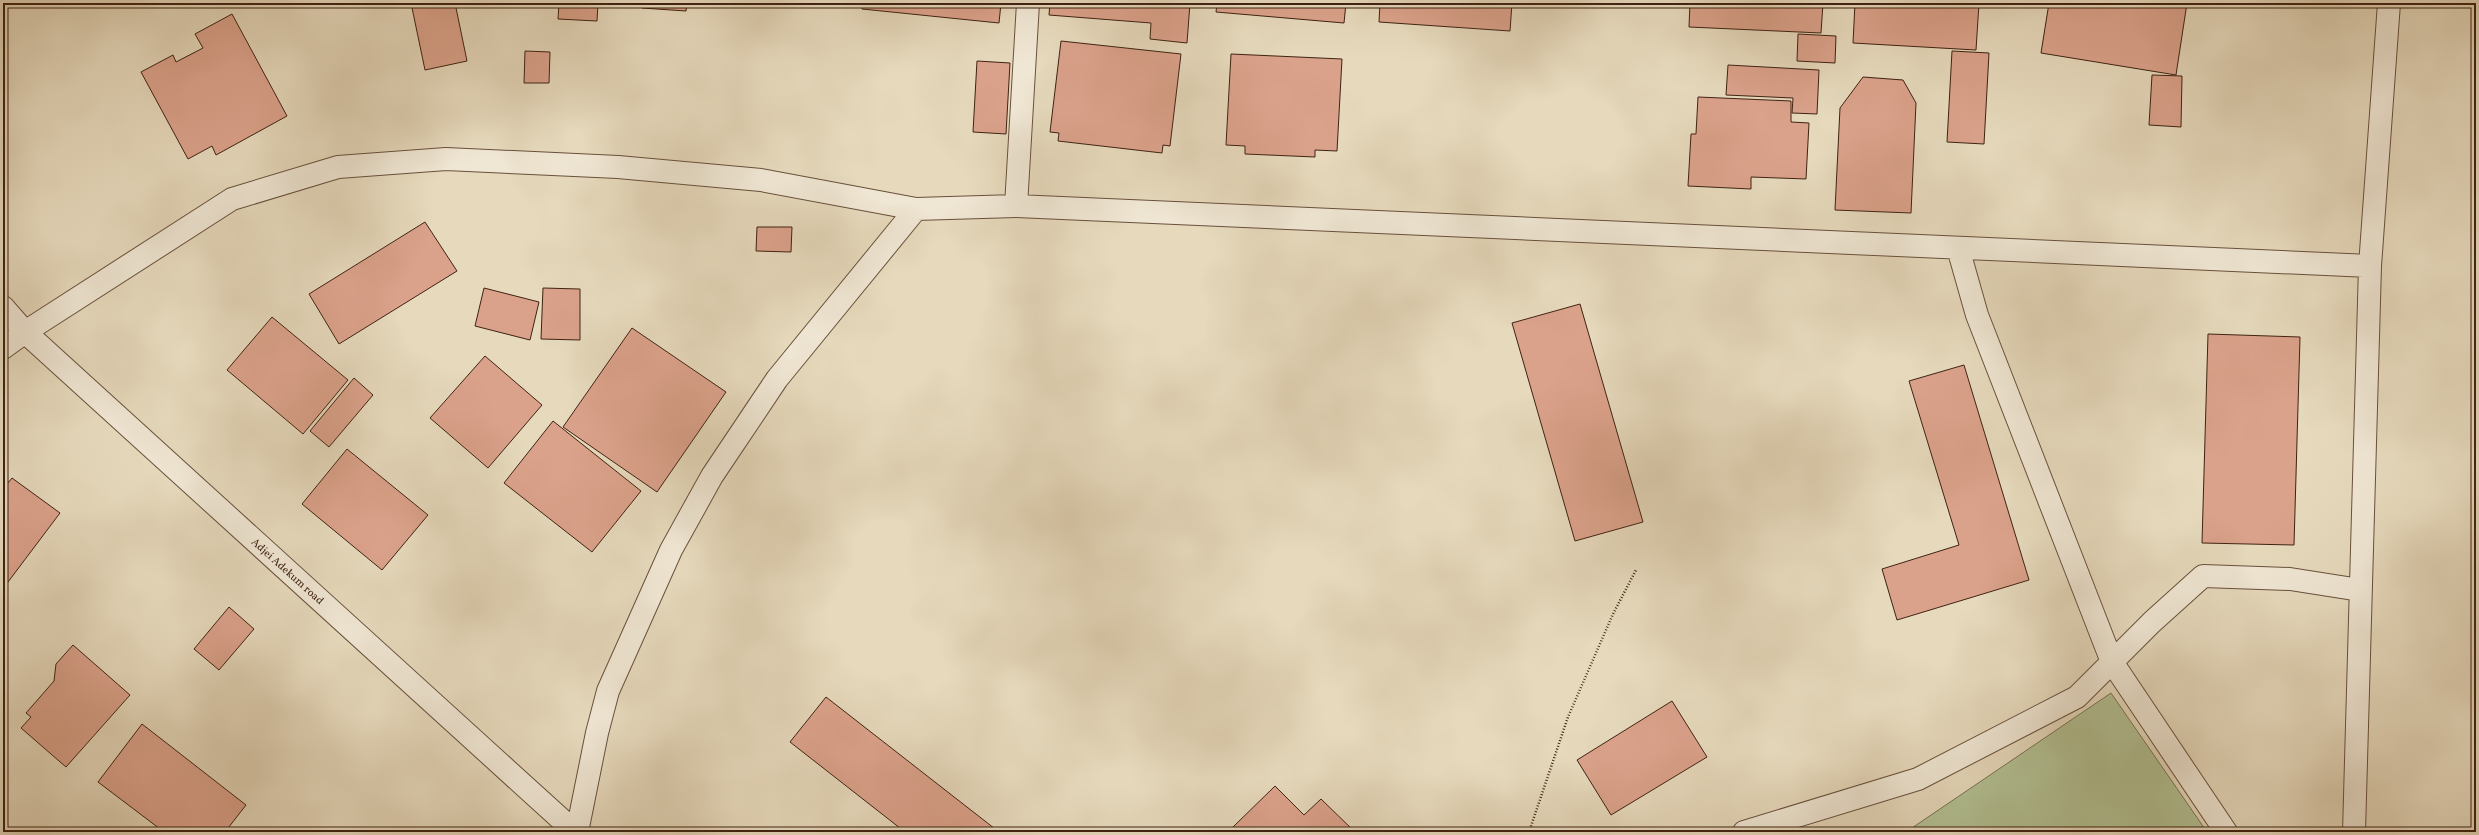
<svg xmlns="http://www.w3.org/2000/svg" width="2479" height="835" font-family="Vollkorn,serif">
  <rect width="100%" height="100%" fill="#e6d9bc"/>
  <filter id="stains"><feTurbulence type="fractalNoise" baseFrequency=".005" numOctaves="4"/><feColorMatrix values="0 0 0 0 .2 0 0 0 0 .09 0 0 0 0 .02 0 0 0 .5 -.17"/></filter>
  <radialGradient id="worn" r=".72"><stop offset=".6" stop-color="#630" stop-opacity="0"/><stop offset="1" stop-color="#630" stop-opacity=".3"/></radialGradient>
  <path fill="#b2c093" stroke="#787152" d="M2111,693L2207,832H1906Z"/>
  <path fill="#dba28b" stroke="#3f2212" d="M411,3H455L467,61L425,70Z
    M510,3H544V5H510Z
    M559,3H598L597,21L558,19Z
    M643,3H687L686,11L642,8Z
    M863,3H1001L999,23L862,9Z
    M1050,3H1190L1187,43L1150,39L1151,23L1049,15Z
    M1217,3H1346L1344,23L1216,12Z
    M1380,3H1512L1510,31L1379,22Z
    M1690,3H1823L1821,33L1689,27Z
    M1855,3H1979L1976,50L1853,43Z
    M2049,3H2187L2176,75L2041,53Z
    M232,14L287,116L216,155L212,146L188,159L141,72L173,55L176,62L203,48L195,34Z
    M1798,34L1836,36L1835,63L1797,61Z
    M1061,41L1181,54L1170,146L1163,145L1162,153L1058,141L1059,133L1050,132Z
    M525,51L550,52L549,83H524Z
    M1952,51L1989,53L1984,144L1947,142Z
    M1231,54L1342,59L1337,151L1315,150V157L1245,154V146L1226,145Z
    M977,61L1010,63L1006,134L973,132Z
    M1728,65L1819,70L1817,114L1792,113L1793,98L1726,95Z
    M2152,75L2182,76L2181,127L2149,125Z
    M1863,77L1903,80L1916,103L1911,213L1835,210L1840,108Z
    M1698,97L1791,101V122L1809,123L1806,179L1751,177V189L1688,186L1691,134H1696Z
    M425,222L457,271L339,344L309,294Z
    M757,227H792L791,252L756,251Z
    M484,288L539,302L530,340L475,326Z
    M543,288L580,289V340L541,339Z
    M1580,304L1643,522L1575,541L1512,323Z
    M272,317L348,380L303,434L227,370Z
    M632,328L726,392L657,492L563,427Z
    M2208,334L2300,337L2294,545L2202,543Z
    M485,356L542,405L488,468L430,418Z
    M1964,365L2029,580L1897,620L1882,569L1959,545L1909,381Z
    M354,378L373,395L329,447L310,431Z
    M553,421L641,491L592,552L504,483Z
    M347,449L428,515L382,570L302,504Z
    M12,478L60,513L5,586L3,585V489Z
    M229,607L254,629L219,670L194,649Z
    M73,645L130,695L66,767L21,728L31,717L26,713L54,681L56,664Z
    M826,697L999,832H905L790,742Z
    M1672,701L1707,757L1611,815L1577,760Z
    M142,724L246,805L225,832H164L98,782Z
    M1275,786L1304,815L1321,799L1355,832H1236L1232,828Z"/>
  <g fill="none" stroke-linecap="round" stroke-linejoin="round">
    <defs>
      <path id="minor" d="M1016,206L1028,3
        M1958,248L1977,315L2112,662L2226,832
        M3,307L25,332L575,832
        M3,348L25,332L232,199L338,167L446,159L618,167L761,180L916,209
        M577,832L597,733L608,691L671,550L712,476L777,379L916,209L1016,206L2370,266
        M1744,832L1918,779L2077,697L2152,622L2203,576L2290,579L2360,590
        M2354,832L2370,266L2389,3"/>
    </defs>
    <use href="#minor" stroke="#69503c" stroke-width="24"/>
    <path stroke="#3f2212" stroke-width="2.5" stroke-dasharray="1 2" stroke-linecap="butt" d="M1529,832L1568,717L1613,614L1636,570"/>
    <use href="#minor" stroke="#efe6d3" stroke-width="22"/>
  </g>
  <g text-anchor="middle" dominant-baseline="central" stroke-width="3" stroke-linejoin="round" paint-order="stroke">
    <g font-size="11" fill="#3f2212" stroke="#efe6d3">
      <text transform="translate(287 572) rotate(42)">Adjei Adekum road</text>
    </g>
  </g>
  <rect width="2479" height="835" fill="none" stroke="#e6d9bc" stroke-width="16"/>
  <rect x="4" y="4" width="2471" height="827" fill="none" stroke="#3f2212" stroke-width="2"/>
  <rect x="8" y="8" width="2463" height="819" fill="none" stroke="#3f2212"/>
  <rect width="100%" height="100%" filter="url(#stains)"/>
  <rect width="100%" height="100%" fill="url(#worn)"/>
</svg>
